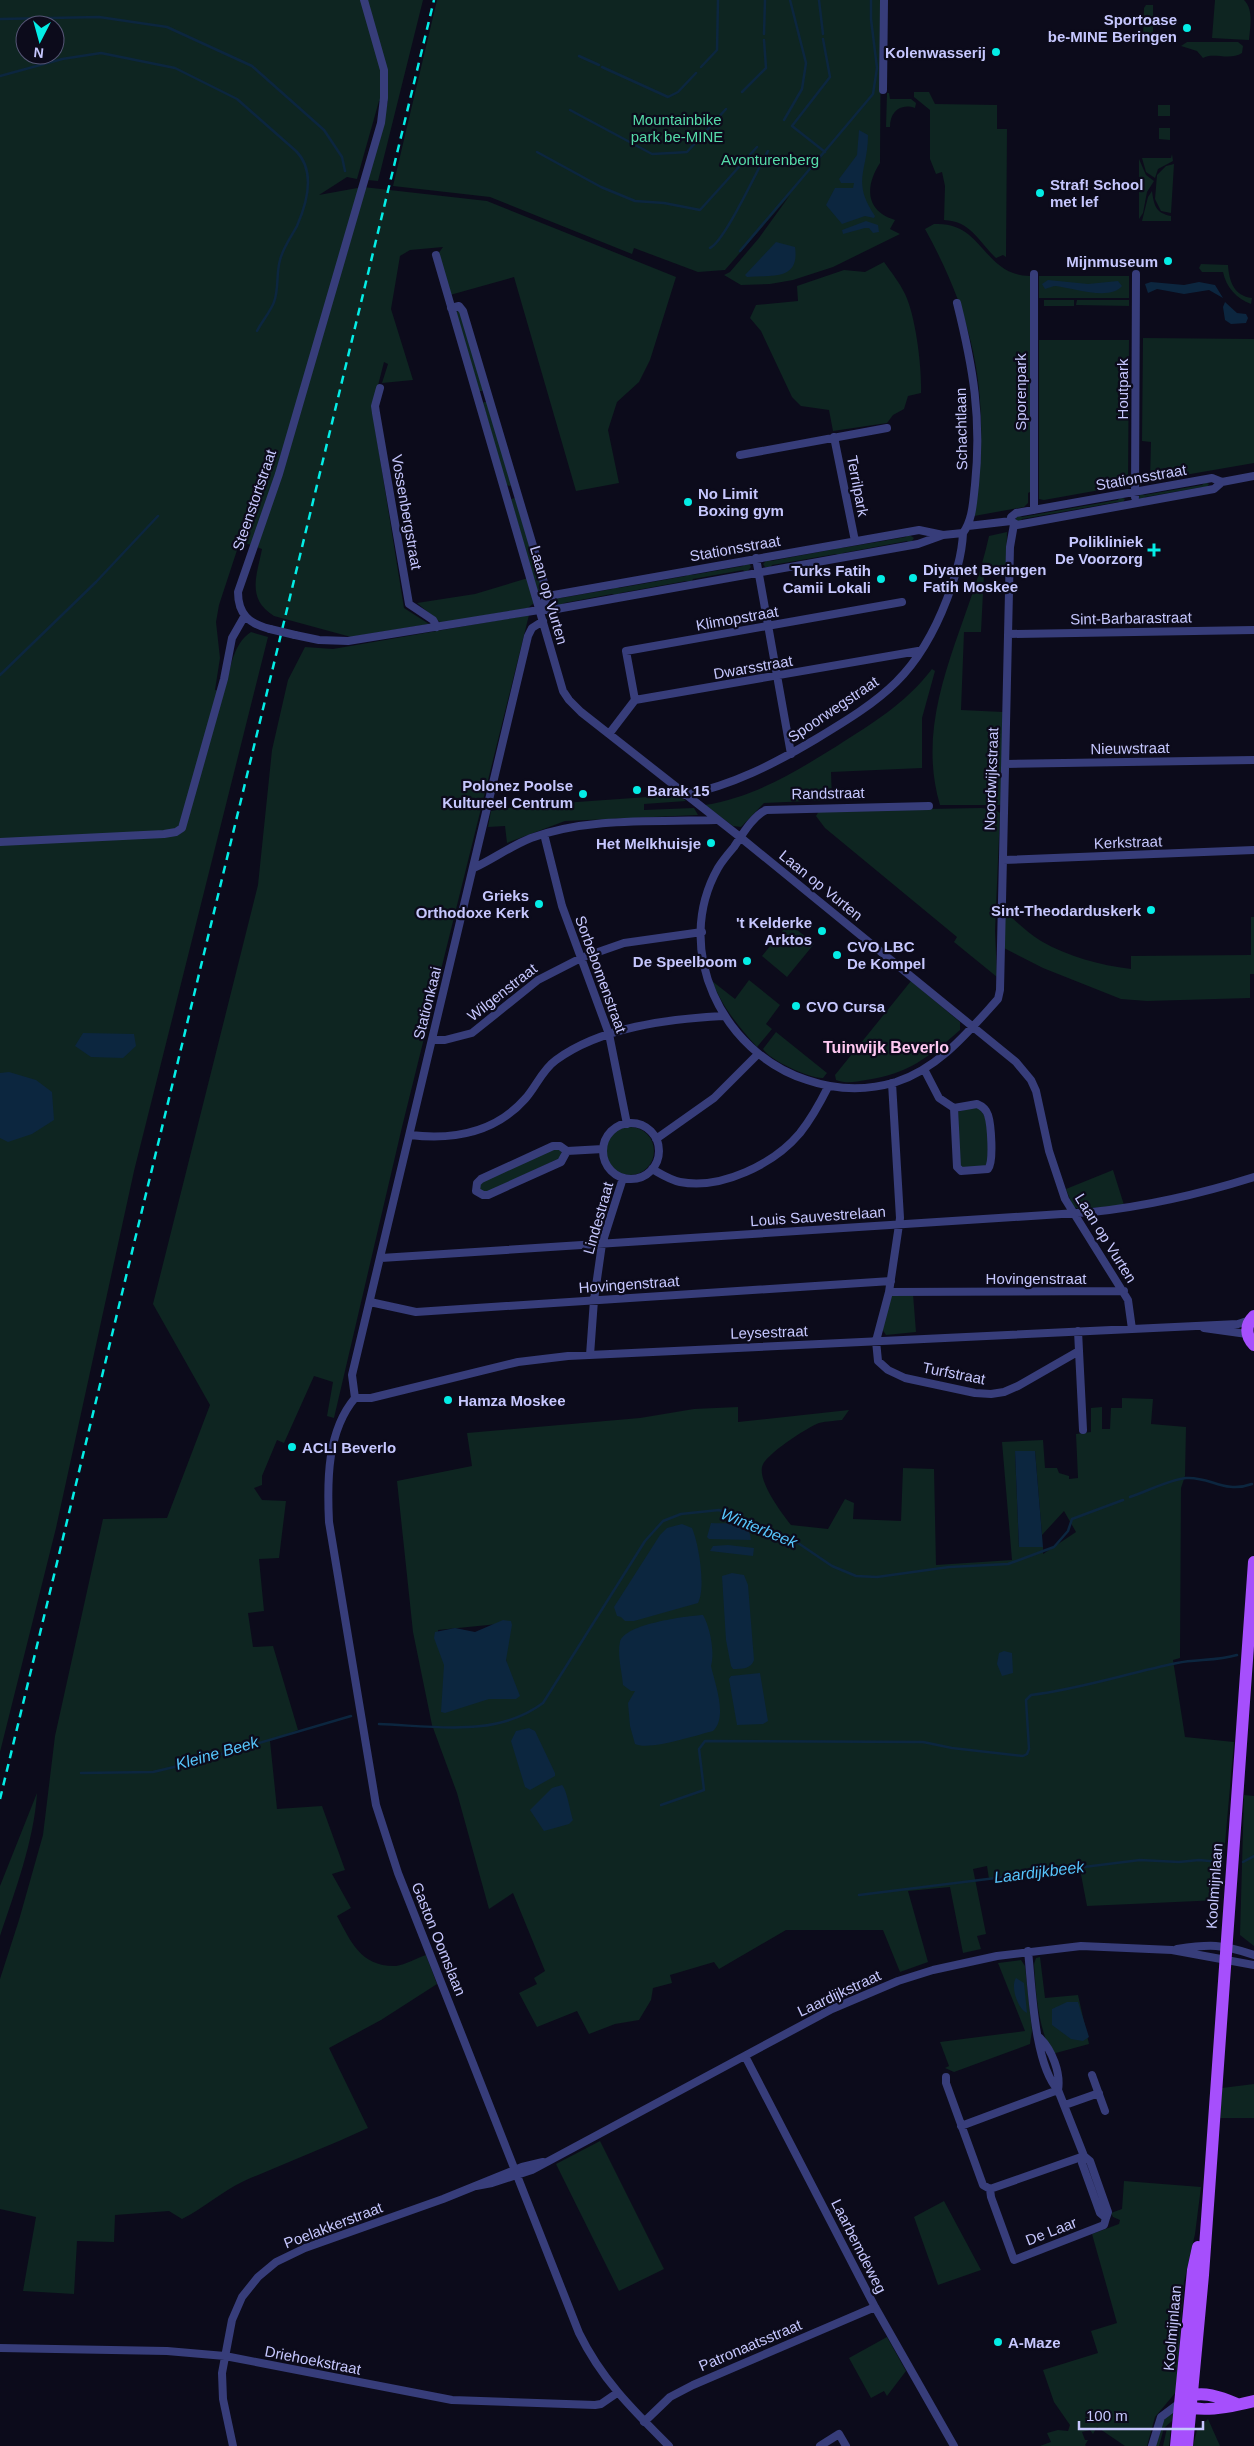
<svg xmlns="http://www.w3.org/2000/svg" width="1254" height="2446" font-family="Arial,sans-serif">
  <rect width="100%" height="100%" fill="#0c0b1b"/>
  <path fill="#0e2521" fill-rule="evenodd" d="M0,0H423L378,181L368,180L388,101H379L357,179L347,177L319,195L363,187L487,201L676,277L650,360L639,382L617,402L608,430L619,483L576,491L514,277L450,295L438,254L443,247L410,250L400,256L391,309L413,380L382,383L388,364L384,362L372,409L404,608L429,624L351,637L274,616C246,599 257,575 262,549L240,541L219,605L216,622L220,658L215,690L224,692C230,672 232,644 251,632L268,637L134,1171L56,1528L0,1752ZM25,25H55V55H25Z
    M437,0H881L880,163C865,186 865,211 895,220L890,229L900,234L833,267L793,280L770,284L741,285L724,275L730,272L759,238L790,195L725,270L698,272L634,248L632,254L490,197L393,186Z
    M1215,0H1244C1254,10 1250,27 1249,40L1212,38Z
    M1146,5H1153V35H1143L1144,8Z
    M1187,42H1238L1243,46L1242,53C1230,61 1213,52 1203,58L1197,51L1181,46Z
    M914,92H929L935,104L997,105V129H1007L1006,257L1003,255L996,258C979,242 971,221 944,220L945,186L942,172L936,174L930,159V110L914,97Z
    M887,93H889L890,99H911L916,103L915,108C900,103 890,112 890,127H886Z
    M1158,105H1170V116H1158Z
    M1159,128H1170V140L1159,139Z
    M1172,154L1173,161L1158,169L1155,178L1146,172L1142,158H1171Z
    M1139,159L1146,175L1154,181L1147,192L1143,213L1139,219Z
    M1174,164L1171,213L1161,211L1155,199L1157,175L1166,166Z
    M1152,191C1154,206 1156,213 1171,216V221H1142L1148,197Z
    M934,224C984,221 982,275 1030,276V492L1028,493V503L1024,507L974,516C991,404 979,327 925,229Z
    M884,262C891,272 900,283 905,294C916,317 922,368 921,393L908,396L904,409L893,415L887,423L833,431L829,410L801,406L792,397L761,331L750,318L756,305L798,301L797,286L844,270L865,272Z
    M1201,264L1228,265C1229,281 1234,296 1252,298L1251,304C1237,299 1226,287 1223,272H1202L1199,268Z
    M1039,276H1129V298H1039Z
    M1044,300H1074V306H1044Z
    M1077,300H1129V306L1076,305Z
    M458,311H460L484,389L482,391H479L456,312Z
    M1143,338L1254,339V463L1150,481L1151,442L1142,441Z
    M1039,340H1129L1128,485L1044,500L1039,499Z
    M484,402H488L511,485L510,486L506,485L483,403Z
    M1205,482L1209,484L1206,489L1203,487L1145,497L1143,500L1138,498L1141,493L1144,495L1202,485Z
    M1120,497L1125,499L1122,504L1118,502L1022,519L1020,522L1015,520L1018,515L1022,517L1118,500Z
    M515,498L542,586L540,591L537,590L511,499Z
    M1007,532L1006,574L984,573L981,632H964L961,710L1003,712L1001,805H940C912,711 970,625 989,536Z
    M908,534L914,538L910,544L907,541L843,553L840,556L836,554L772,565L770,568L765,567L763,564L768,559L771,561L835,549L839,546L842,548L906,537Z
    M745,563H749L751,567L746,573L743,570L693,579L691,583L686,581L620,593L617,596L612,594L564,603L560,606L554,603L555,598L559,596L561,598L612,589L616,586L619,588L686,576L688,573L692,575L743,566Z
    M528,578L534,603L528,608L441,623L417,603L475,594Z
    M529,615L402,1127L334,1418L327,1416L333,1382L314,1376L284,1443L277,1440L262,1476V1485L254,1488L262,1500L286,1501L279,1558L259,1559L264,1611L248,1613L253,1647L273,1646L298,1730L270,1741L277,1809L322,1806L345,1870L332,1874L351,1908L337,1916C351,1942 361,1967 396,1966C405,1965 417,1958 426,1955L437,1984L381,2020L329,2048L368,2128C327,2147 285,2163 244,2181C221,2192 204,2208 182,2219L169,2211L115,2215L114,2242L77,2241L74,2294L23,2291L36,2217L0,2209V1979L19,1920L43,1835L55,1736L103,1519L167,1518L210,1405L153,1304L258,885L272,750L288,680L305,647L333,649Z
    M932,669L935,671L922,718V768L831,772L832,800L764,803L741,827L733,826L705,805C755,797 795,772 837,746C874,722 904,705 932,669Z
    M662,796H679L686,801L644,804V810L694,808L698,815L565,821L507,843L505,826L488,827L491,811L520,806Z
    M981,808L995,810L1000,813L995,931L997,977L954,942L957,937L825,828L816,816L819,811Z
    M1004,911C1016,921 1028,933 1041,941C1069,957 1099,965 1131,969V956L1251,955V917H1254V974H1250V998L1147,1001L1121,999L1043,968L1004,948Z
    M789,923L814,944L787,977L762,956Z
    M749,980L780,1005L766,1024L772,1029L757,1047C738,1026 723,1008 712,981L735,999Z
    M911,981L960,1022V1030C929,1057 908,1074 866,1080C856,1082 846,1084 836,1080L835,1075Z
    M776,1032L827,1073L823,1078C811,1079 769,1060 763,1049Z
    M974,1106C992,1114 988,1141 989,1157L988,1163L983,1167H961L959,1164L958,1112Z
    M606 1151a24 24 0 1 1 48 0a24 24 0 1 1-48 0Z
    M556,1148L561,1151L562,1157L485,1193L479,1190L480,1183Z
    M1113,1170L1124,1205L1080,1209L1073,1207L1066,1189Z
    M913,1294L916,1332L886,1335L882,1329L891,1295Z
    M1122,1398L1153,1399L1151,1424L1186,1427L1185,1476L1181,1488L1180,1658L1173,1660L1185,1737L1234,1742L1220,1900L1087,1906L1079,1864L989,1879L987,1866L973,1869L986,1934L977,1936L981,1949L963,1953L950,1887L908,1891L928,1962L900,1972L883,1930H786L719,1969L714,1962L670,1975L672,1983L653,1988L651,2000L639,2020L615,2024L589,2034L577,2011L537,2027L519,1993L537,1984L534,1978L545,1971L513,1893L489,1909L457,1793L432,1725L413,1632L397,1481L472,1466L467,1433L640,1418L694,1409L738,1407V1422L849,1410L842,1420C835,1421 827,1421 819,1423C808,1427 764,1455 762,1467C759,1483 781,1512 791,1525L828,1529L845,1499L854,1503L853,1519L901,1521L903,1468L934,1469L936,1565L1012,1560L1002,1442L1043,1440L1045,1468H1057L1059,1473L1069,1476V1479L1078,1478L1076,1434L1091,1432V1408L1102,1407V1429H1110L1111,1408H1122ZM1015,1451H1035L1042,1535L1064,1511L1076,1532L1043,1554V1547H1019ZM498,1624L507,1664L439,1648L438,1630Z
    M37,1793C34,1841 15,1891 0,1936V1886Z
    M1244,1795L1254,1796V1946L1240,1935Z
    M1040,1957L1045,1998L1078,1995L1089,2044L1052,2054C1038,2026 1036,1995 1034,1964L1036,1958Z
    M1021,1960L1025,1966L1032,2031L1030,2044L954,2072L945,2068L949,2066L940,2042L1025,2031L998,1963Z
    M1254,2084V2118H1220L1222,2088Z
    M600,2141L664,2269L619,2291L556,2164Z
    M1124,2181L1201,2187L1195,2234L1184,2282L1176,2392L1155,2417L1147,2446H1125L1097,2427L1093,2434L1090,2430L1082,2432L1085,2440H1088L1085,2445L1086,2446H1040L1051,2442L1047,2433L1058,2430L1068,2431L1070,2425L1054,2402L1043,2370L1098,2353L1091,2331L1117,2323L1092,2234L1119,2224L1120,2220L1113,2217L1111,2213L1122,2209Z
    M944,2201L981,2270L938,2285L914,2217Z
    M887,2337L906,2371L887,2396L884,2391L871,2398L849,2358Z
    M1174,2411L1172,2421L1164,2428L1159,2446H1155L1162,2421Z
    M1208,2419L1220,2446H1193L1197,2430Z
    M1171,2427L1169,2446H1163L1167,2428Z"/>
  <path fill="#0c263f" d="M859,130L868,135C868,171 851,181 875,216L874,218L865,216L842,224L826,205L835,188H853L854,183H841L839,179L857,155Z
    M866,221L878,225L879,232L873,233L869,228H865L843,234L842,230Z
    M776,242L795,247C800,281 772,275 747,277L745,275Z
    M1048,280L1088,284L1118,281L1122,286C1111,301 1072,288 1056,286C1052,286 1049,288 1045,289L1042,284Z
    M1151,282L1184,285L1199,282L1215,285L1223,298L1209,290L1184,294L1157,289L1148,293L1145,284Z
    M1225,302L1237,313L1246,314L1248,318L1246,323L1231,324L1225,320L1223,307Z
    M83,1033L134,1034L136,1046L123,1058L91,1057L75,1046Z
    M9,1072L36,1080L52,1092L54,1120L32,1134L8,1142L0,1138V1073Z
    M1015,1451H1035L1043,1547H1019Z
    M711,1523C727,1524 750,1520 751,1540L709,1539L707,1537Z
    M682,1524L692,1528C699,1544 706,1588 698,1603L634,1621H625L621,1617L617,1616L614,1607L660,1535L667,1528Z
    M728,1545L754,1548L753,1556L710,1551L713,1546Z
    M732,1573L744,1575L748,1585L754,1660C751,1669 742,1669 733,1669L731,1666L726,1640L722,1576Z
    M703,1615C710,1627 715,1652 711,1666C715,1684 728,1717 713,1731C697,1735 649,1751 635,1744L630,1726L628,1703L635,1691H631L623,1685C622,1671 617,1655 620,1642C624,1624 686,1616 703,1615Z
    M503,1620L511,1621L512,1625L506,1660L520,1696L516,1699H489L445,1713L441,1712L444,1665L434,1638L435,1632L455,1628L475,1632Z
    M1004,1651L1012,1653L1013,1673L1002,1676L997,1664L999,1653Z
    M760,1673L768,1721L763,1724L737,1725L729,1679L731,1676Z
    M529,1728L535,1731L555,1773V1776L530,1790L525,1787L511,1741L516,1731Z
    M562,1785C567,1790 570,1811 573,1820L569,1824L544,1831L530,1810L552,1788Z
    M1016,1978L1024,1983L1027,2013C1018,2009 1010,1987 1016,1978Z
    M1067,2002H1078L1089,2037L1083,2041L1071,2039L1052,2025V2009Z"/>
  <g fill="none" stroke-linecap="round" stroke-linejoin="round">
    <path stroke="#0c263f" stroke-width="2.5" d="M819,0L823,34
      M0,19L99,17L167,27L252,66L324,130L342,157L345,171
      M764,34L765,0
      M823,39L830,77L792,126L825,152
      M579,56L599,65
      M602,67L668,97L678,92L696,73
      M701,67L717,50L718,0
      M0,76L62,59L101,53L175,68L237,99L296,151C316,171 307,203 297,226C291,237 283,248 280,260C276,274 279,289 274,302C272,309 261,323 257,331
      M742,92L766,68L764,40
      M570,110L652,154L671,153
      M784,120L802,89L806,63L790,0
      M537,152L601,187L635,201L664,203L700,210L757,147
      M672,153L687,152L726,109
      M814,164L873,94L877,68L871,19V0
      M710,248C725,241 757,170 768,151
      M740,251L814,164
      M0,675L96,582L158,516
      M1130,1497C1148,1491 1168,1480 1186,1478C1210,1476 1224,1494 1252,1484
      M379,1724C434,1726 496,1738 543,1703L645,1541L663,1521L681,1514L719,1510L798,1543L832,1566L856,1576L877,1577L949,1567L1008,1564L1054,1547L1068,1531L1072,1519L1123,1500
      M81,1773L153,1772L191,1763L351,1716
      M661,1805L704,1790L699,1749L705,1741L923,1742L952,1748L1023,1756L1027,1754L1029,1749L1026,1700L1031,1695C1081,1689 1128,1673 1177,1663C1197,1659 1217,1661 1237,1655
      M1243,1862L1254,1856
      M859,1895L1140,1860L1179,1862L1199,1860L1220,1862"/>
    <path stroke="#373d7a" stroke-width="8" d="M883,90L884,0
      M436,255L563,691L569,700L581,712L740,837L1016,1062L1031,1080L1036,1091L1049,1151L1065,1199L1128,1300L1132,1329
      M451,308L459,306L463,311L548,596
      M380,388L375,406L376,413L409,604L433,620L437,627
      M834,437L855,541
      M740,455L887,428
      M1135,497L1136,274
      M1034,510V274
      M1011,521V517L1016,513L1212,478L1222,482L1254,476
      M968,526L1011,521L1017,525L1214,489L1222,482
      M756,558L791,754
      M539,610L548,596L919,530L943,535
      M270,629C249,624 238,614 238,592L279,474L381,123L384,98V70L364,0
      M1009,634L1254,630
      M295,635L319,640L348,641L539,610H551L918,544L943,535L963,533C973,519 973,501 975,485C982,418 973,367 957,303
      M635,700L626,651L902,602
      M609,734L635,700L918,651
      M1006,764L1254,760
      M685,795C733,785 774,764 816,739C884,698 918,675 947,599C955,577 962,556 963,533
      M929,806L766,810C753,816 742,835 734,847C728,854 722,861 718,868C672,949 722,1053 807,1080C836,1090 866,1091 896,1082C939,1068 968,1032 998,999L1000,990L1010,547L1014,524
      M544,834L562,906L609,1034L627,1124
      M0,842L164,834L176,832L182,828L224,679L232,638L244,617
      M1003,860L1254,850
      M474,868C493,859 511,846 531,838C589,817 655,822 716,820
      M432,1040H445L472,1033L538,980L581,958L624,943L702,932
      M924,1069L939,1098L954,1108L957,1167L961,1171L988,1169C994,1162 991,1124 988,1115C986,1109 982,1106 977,1104L954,1108
      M892,1083L900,1218L889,1292L876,1341L878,1361L888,1370L905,1378L975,1393L991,1394L1004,1392L1018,1386L1079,1351L1078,1331
      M603 1151a28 28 0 1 1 56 0a28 28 0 1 1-56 0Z
      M410,1135C452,1140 495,1133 525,1099C536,1087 542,1070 556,1060C601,1027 668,1019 723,1016
      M656,1139L714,1098L757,1055
      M553,1146H560L567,1151L561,1162L488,1195H483L476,1191L477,1183L481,1179Z
      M567,1151L603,1149
      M652,1169C661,1174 670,1180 680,1182C721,1190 774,1164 800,1133C811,1119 820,1103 828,1087
      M381,1258L1092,1212C1148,1206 1200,1194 1254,1177
      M889,1292L1124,1291
      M370,1302L416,1312L891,1281
      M1204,1328L1247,1334
      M1079,1351L1083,1430
      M590,1355L594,1300L602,1244L623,1178
      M355,1398C327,1431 327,1481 329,1522L376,1805L398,1873L579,2333C602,2380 633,2410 669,2446
      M355,1398H371L518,1362L568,1356L1238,1324L1250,1320
      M355,1398L352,1375L528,636L532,628L543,621
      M1177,1949C1210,1944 1222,1944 1254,1955
      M1040,2038C1052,2050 1061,2073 1058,2090L1084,2156L1090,2161L1108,2212L1106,2218
      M745,2056L875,2307L954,2446
      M1092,2075L1105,2111
      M946,2077V2083L983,2185L990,2189L991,2197L1014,2260L1104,2225L1106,2218L1100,2213L1082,2163L1084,2156
      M1065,2105L1099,2093
      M961,2126L1058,2090C1034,2064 1032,1987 1028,1951
      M476,2186L492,2183L532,2170L832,2009L898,1981L933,1970L997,1956L1081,1946L1172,1950L1254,1965
      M990,2189L1084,2156
      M0,2348L167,2351L225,2356L452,2400L595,2405L601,2404L617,2393
      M644,2422L670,2397L693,2385L875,2307
      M233,2446L223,2399L222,2373L232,2320L242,2297L258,2277L276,2262L305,2248L443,2199L522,2167L543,2162
      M820,2446L839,2434L846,2446
      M1152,2446L1161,2417L1181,2402"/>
    <path stroke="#a64ffc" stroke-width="12" d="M1254,1316C1245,1325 1245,1335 1254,1345
      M1187,2398C1200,2389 1223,2398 1237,2404
      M1186,2405C1199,2414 1238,2405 1254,2401
      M1176,2446L1193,2270L1198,2247
      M1187,2446L1203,2275L1254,1562"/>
    <path stroke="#04ede6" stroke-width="2.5" stroke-dasharray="8 6" stroke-linecap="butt" d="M0,1799L434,0"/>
    <path stroke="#373d7a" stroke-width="8" d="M270,629L295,635"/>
  </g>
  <g fill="#04ede6" stroke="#0c0b1b" stroke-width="2">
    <circle cx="1187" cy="28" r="5"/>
    <circle cx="996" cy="52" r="5"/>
    <circle cx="1040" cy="193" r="5"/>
    <circle cx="1168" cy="261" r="5"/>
    <circle cx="688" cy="502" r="5"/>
    <path d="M1151.5 542.5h5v5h5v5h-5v5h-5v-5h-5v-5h5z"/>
    <circle cx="913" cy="578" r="5"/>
    <circle cx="881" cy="579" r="5"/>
    <circle cx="637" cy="790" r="5"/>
    <circle cx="583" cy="794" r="5"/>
    <circle cx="711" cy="843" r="5"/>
    <circle cx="539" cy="904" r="5"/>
    <circle cx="1151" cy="910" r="5"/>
    <circle cx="822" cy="931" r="5"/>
    <circle cx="837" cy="955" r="5"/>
    <circle cx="747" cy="961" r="5"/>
    <circle cx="796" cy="1006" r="5"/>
    <circle cx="448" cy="1400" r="5"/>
    <circle cx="292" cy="1447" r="5"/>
    <circle cx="998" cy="2342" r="5"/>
  </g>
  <g text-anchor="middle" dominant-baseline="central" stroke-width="4.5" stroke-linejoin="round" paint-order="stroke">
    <g font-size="15" font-weight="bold" fill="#c6c7fe" stroke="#0c0b1b" text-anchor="end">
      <text x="1177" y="19">Sportoase<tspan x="1177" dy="17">be-MINE Beringen</tspan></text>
      <text x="986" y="52">Kolenwasserij</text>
      <text x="1050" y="184" text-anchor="start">Straf! School<tspan x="1050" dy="17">met lef</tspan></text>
      <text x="1158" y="261">Mijnmuseum</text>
      <text x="698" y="493" text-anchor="start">No Limit<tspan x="698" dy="17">Boxing gym</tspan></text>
      <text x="1143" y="541">Polikliniek<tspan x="1143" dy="17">De Voorzorg</tspan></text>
      <text x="923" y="569" text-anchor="start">Diyanet Beringen<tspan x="923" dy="17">Fatih Moskee</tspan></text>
      <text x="871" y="570">Turks Fatih<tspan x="871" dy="17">Camii Lokali</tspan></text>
      <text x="573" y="785">Polonez Poolse<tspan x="573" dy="17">Kultureel Centrum</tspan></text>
      <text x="647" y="790" text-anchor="start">Barak 15</text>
      <text x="701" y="843">Het Melkhuisje</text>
      <text x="529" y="895">Grieks<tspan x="529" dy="17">Orthodoxe Kerk</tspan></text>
      <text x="1141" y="910">Sint-Theodarduskerk</text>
      <text x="812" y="922">'t Kelderke<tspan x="812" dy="17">Arktos</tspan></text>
      <text x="847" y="946" text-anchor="start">CVO LBC<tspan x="847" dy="17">De Kompel</tspan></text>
      <text x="737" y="961">De Speelboom</text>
      <text x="806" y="1006" text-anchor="start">CVO Cursa</text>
      <text x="458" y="1400" text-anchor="start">Hamza Moskee</text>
      <text x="302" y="1447" text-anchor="start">ACLI Beverlo</text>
      <text x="1008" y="2342" text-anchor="start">A-Maze</text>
    </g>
    <g font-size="15" fill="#55dba9" stroke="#0c0b1b">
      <text x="677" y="119">Mountainbike<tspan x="677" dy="17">park be-MINE</tspan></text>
      <text x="770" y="159">Avonturenberg</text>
    </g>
    <g font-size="15" fill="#c6c7fe" stroke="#0c0b1b">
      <text transform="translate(1122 389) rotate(-90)">Houtpark</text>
      <text transform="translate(1020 392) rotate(-90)">Sporenpark</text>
      <text transform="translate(961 429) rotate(-91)">Schachtlaan</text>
      <text transform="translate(1141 477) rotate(-10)">Stationsstraat</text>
      <text transform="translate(858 486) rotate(79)">Terrilpark</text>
      <text transform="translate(254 500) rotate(-71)">Steenstortstraat</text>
      <text transform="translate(407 512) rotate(80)">Vossenbergstraat</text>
      <text transform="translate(735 548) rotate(-10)">Stationsstraat</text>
      <text transform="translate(549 595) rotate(74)">Laan op Vurten</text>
      <text transform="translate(737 618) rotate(-10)">Klimopstraat</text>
      <text transform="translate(1131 618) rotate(-1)">Sint-Barbarastraat</text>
      <text transform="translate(753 667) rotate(-10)">Dwarsstraat</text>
      <text transform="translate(833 709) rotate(-34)">Spoorwegstraat</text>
      <text transform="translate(1130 748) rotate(-1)">Nieuwstraat</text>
      <text transform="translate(991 779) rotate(-88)">Noordwijkstraat</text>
      <text transform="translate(828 793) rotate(-1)">Randstraat</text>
      <text transform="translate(1128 842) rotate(-2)">Kerkstraat</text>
      <text transform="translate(821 885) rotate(39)">Laan op Vurten</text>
      <text transform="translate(601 974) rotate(70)">Sorbebomenstraat</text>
      <text transform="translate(502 992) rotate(-38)">Wilgenstraat</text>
      <text transform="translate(427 1003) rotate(-76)">Stationkaai</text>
      <text transform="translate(818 1216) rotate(-4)">Louis Sauvestrelaan</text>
      <text transform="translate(598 1218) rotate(-74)">Lindestraat</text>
      <text transform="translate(1106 1238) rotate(58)">Laan op Vurten</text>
      <text x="1036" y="1278">Hovingenstraat</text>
      <text transform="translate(629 1284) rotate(-4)">Hovingenstraat</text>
      <text transform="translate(769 1332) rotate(-2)">Leysestraat</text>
      <text transform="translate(954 1373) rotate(11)">Turfstraat</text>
      <text transform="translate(1214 1886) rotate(-86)">Koolmijnlaan</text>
      <text transform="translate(439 1939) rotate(68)">Gaston Oomslaan</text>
      <text transform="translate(839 1993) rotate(-25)">Laardijkstraat</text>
      <text transform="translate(333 2225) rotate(-21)">Poelakkerstraat</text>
      <text transform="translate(1051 2231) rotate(-21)">De Laar</text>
      <text transform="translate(859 2246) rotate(63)">Laarbemdeweg</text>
      <text transform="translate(1172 2328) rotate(-85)">Koolmijnlaan</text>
      <text transform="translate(750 2345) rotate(-23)">Patronaatsstraat</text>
      <text transform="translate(313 2360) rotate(11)">Driehoekstraat</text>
    </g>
    <g font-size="16" font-weight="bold" fill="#fec8f1" stroke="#0c0b1b">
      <text x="886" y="1047">Tuinwijk Beverlo</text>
    </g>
    <g font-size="16" font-style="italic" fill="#56c5fc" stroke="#0c0b1b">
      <text transform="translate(759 1528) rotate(22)">Winterbeek</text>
      <text transform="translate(217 1753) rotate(-16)">Kleine Beek</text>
      <text transform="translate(1039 1872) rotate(-7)">Laardijkbeek</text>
    </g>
  </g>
  <g transform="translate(40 40) rotate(186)"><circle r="24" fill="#0c0b1b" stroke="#565676"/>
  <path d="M0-4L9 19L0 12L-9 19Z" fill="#04ede6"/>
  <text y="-8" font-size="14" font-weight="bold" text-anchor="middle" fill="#c6c7fe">N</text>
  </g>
  <path d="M1079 2421v8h124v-8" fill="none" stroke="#c6c7fe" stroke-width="2.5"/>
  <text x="1086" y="2421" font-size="15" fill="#c6c7fe" stroke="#0c0b1b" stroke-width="4" paint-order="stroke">100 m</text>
</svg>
